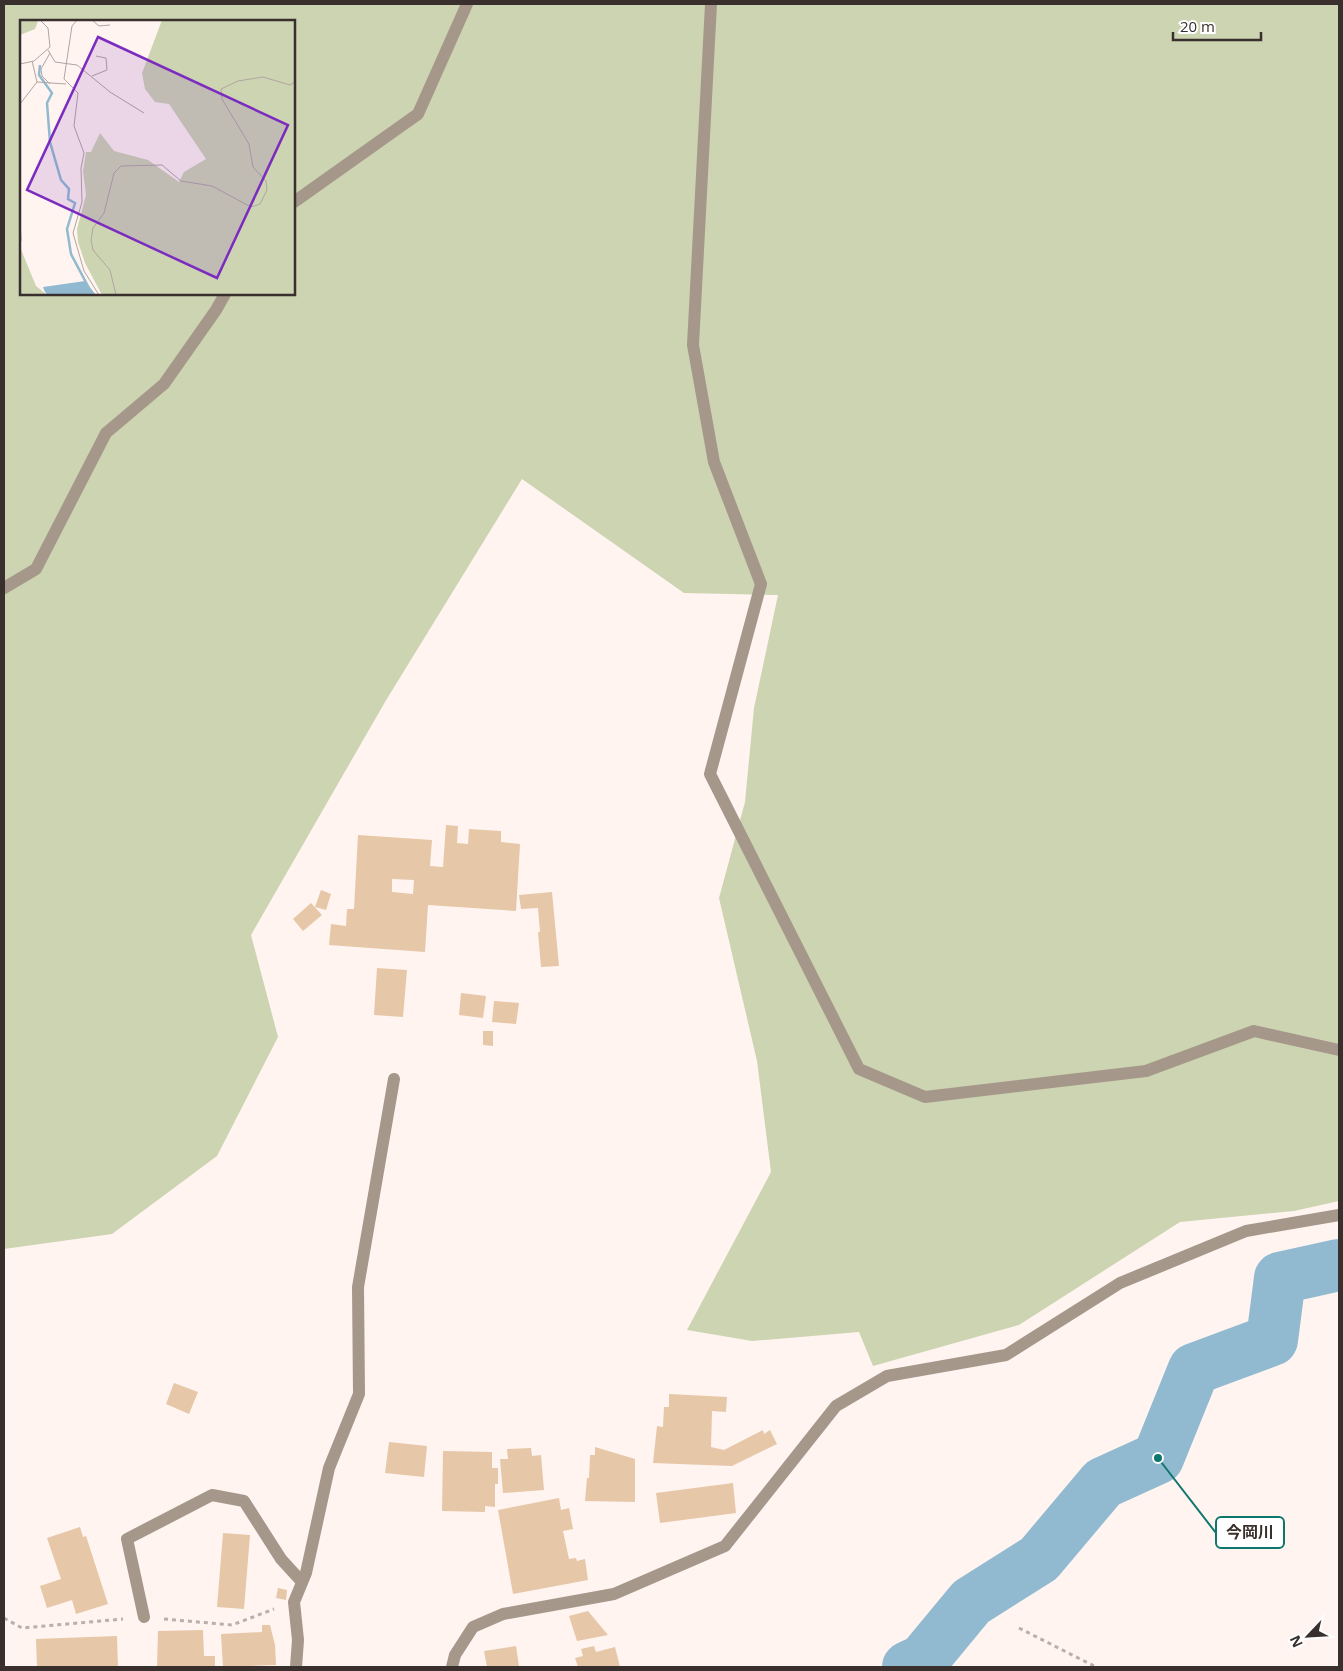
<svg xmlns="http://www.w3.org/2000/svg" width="1343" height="1671" font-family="'Open Sans','Noto Sans JP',sans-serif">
  <rect width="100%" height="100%" fill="#fff4f0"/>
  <path fill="#cdd4b2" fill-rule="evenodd" d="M4,4H1339V1201L1294,1211L1180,1222L1019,1325L873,1366L859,1332L752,1341L687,1330L771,1172L757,1061L719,898L745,802L754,708L778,595L684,593L522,479L385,702L251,935L278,1037L217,1156L112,1234L4,1249ZM21,21H294V294H21Z"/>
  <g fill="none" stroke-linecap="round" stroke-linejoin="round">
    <path stroke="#91bad1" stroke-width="52" d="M908,1667L923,1660L971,1602L1039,1559L1103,1483L1158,1458L1194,1369L1272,1340L1280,1278L1339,1265"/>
  </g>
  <path fill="#e6c7a8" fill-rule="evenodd" d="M446,825L458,826L457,843L468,844L469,829L501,831V842L520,844L516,911L428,905L425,952L329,945L331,924L346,926L347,909H354L358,835L432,840L430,866L443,867ZM392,879L414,880L413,894L392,892Z
    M321,890L331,894L326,910L315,907Z
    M552,892L559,966L541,967L538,932H540L538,908L521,909L519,895Z
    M311,903L322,915L303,931L293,919Z
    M377,968L407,970L403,1017L374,1015Z
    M461,993L486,996L483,1018L459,1015Z
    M494,1001L519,1003L516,1024L492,1022Z
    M483,1031H493V1046L483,1045Z
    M174,1383L198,1392L189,1414L166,1404Z
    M669,1394L727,1397L726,1412L712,1411L711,1447L724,1450L763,1430L764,1434L770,1430L777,1444L732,1466L653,1463L657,1426L663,1427L664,1407H669Z
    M389,1442L427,1446L424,1477L385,1473Z
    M595,1447L635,1459V1502L585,1501L587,1478H589L590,1455H595Z
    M531,1448L532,1456L541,1455L544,1490L503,1493L500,1459H508L507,1449Z
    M443,1451L492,1452V1468H498V1484H495V1507L485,1506V1512L442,1511Z
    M733,1483L736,1513L660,1523L656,1493Z
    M559,1498L561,1510L569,1508L573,1529L563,1531L569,1559L576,1558L577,1561L585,1559L588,1580L513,1594L498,1510Z
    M80,1527L83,1537L86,1536L108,1604L76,1614L72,1600L47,1608L40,1586L61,1579L47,1538Z
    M223,1533L250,1535L244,1609L217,1607Z
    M278,1588L287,1590L286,1600L276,1598Z
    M588,1611L608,1635L577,1641L569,1616Z
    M262,1625H270L275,1645L276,1665L223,1667L221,1634L262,1632Z
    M203,1630L204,1656H215V1667H157L158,1631Z
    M117,1636L118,1667H37L36,1639Z
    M516,1646L519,1666L487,1667L484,1651Z
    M594,1646L596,1652L615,1647L620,1667H578L575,1658L583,1656L581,1649Z"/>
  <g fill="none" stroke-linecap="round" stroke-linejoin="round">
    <path stroke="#b9afab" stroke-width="3" stroke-dasharray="4 4" stroke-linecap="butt" d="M4,1618L22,1628L123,1619
      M164,1619L232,1625L274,1609
      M1019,1628L1096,1667"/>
    <path stroke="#a6978b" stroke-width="12" d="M711,4L693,345L714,462L761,584L710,774L859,1069L925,1097L1146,1071L1254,1031L1339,1050
      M294,202L418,114L467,4
      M4,588L36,569L106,433L164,384L216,310L225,294
      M144,1617L127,1539L212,1495L244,1501L281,1559L302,1582
      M296,1667L298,1640L294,1602L306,1573L329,1468L359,1394L358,1287L394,1079
      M452,1667L455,1655L473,1627L503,1614L614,1594L725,1546L836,1406L887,1376L1006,1355L1120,1283L1246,1231L1339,1215"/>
  </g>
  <g transform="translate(20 20)">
    <rect width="275" height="275" fill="#fff4f0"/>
    <path d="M0,0L18,1L15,9L0,15ZM142,0H275V275H82L65,243L58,222L57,209L66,175L63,151L66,132H71L80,113L94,131L128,140L159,162L164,152L186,139L149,84L135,82L125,69L122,53ZM0,227L16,266L27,275H0Z" fill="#cdd4b2"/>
    <path d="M65,261L76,275H27L24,270L23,267Z" fill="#91bad1"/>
    <path fill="none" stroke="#91bad1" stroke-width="2.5" d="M20,45L19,55L32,73L27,83L30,122L41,160L49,169L48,179L55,183L47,209L51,234L71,272"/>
    <path fill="none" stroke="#b0a5a2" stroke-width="1" d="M57,0L52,6L44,59L58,73L54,106L64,133L61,148L62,182L53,213L64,251L79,275M72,0L79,6L90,5M28,30L35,42L57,45L90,72L124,93M0,44L14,41L30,27L28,8L20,0M72,56L87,50L86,38L76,36M17,62L46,64M30,64L22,56L21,49L30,33M0,84L17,62L12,41M0,197L1,221M96,275L90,250L73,230L71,220L73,208L84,193L94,153L101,146L142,145L161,161L192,166L231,187L240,184L247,170L246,161L233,147L229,124L202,79L201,69L218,61L243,57L270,65L275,62"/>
    <path fill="#7b2cbf" fill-opacity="0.15" stroke="#7b2cbf" stroke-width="2.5" d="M78,17L268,105L197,258L7,170Z"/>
    <rect width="275" height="275" fill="none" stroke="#392f2c" stroke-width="2.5"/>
  </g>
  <path fill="none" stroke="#0f766e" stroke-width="2" d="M1158 1458L1216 1533"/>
  <circle fill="#0f766e" stroke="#fff" stroke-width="2" cx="1158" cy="1458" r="5"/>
  <rect fill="#fff" stroke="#0f766e" stroke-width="2" x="1216" y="1517" width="68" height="31" rx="5"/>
  <g font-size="16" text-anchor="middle" font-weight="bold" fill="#392f2c">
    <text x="1250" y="1538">今岡川</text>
  </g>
  <rect width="1343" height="1671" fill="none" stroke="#392f2c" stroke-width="10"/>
  <g transform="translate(1308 1636) rotate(245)" stroke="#ffffff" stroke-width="4" paint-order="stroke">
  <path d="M0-4L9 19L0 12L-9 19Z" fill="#392f2c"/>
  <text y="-8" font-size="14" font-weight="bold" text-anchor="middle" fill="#392f2c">N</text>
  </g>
  <path d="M1173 32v8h88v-8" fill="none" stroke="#392f2c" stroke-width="2.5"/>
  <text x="1180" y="32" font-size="15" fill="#392f2c" stroke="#ffffff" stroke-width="4" paint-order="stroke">20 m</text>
</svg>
